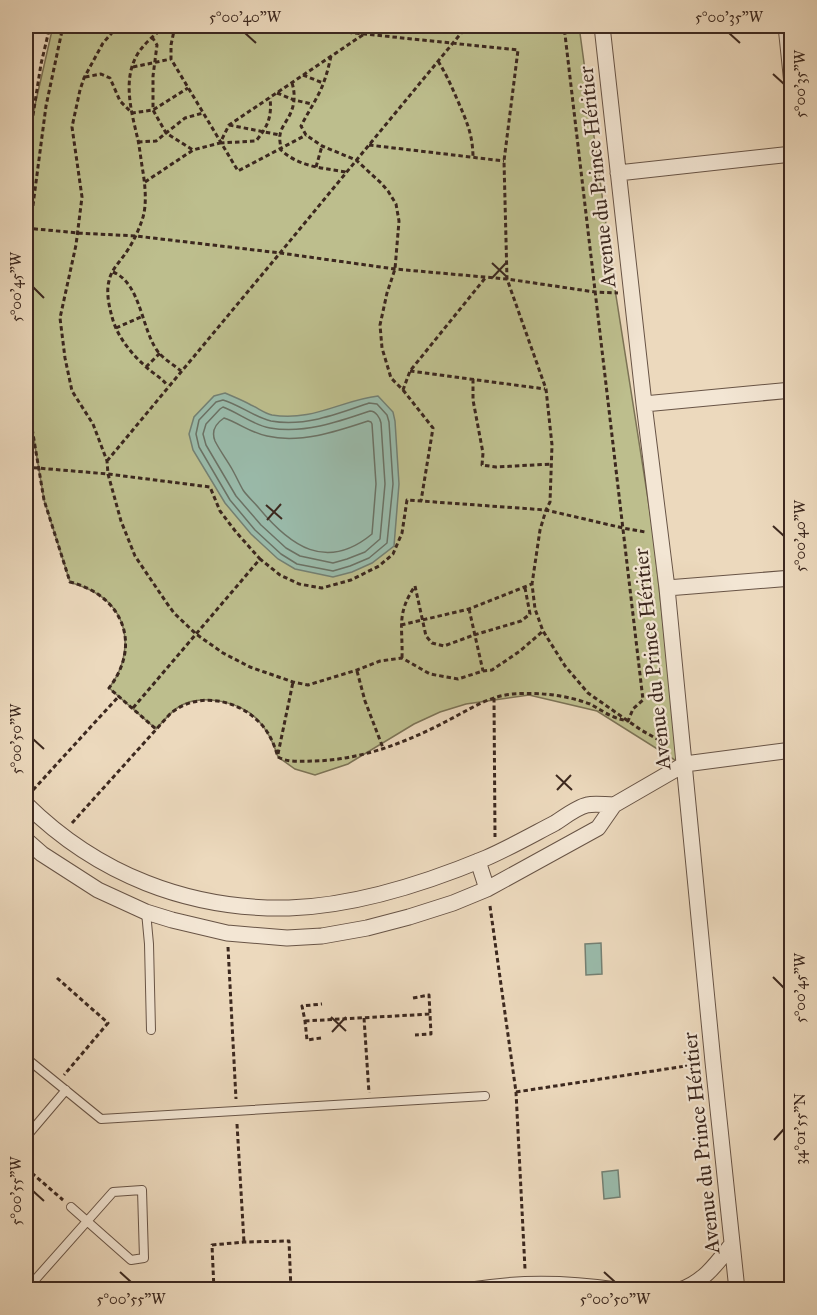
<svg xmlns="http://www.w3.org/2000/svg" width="817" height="1315" font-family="'IM FELL Great Primer',serif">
  <rect width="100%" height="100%" fill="#ecd9bd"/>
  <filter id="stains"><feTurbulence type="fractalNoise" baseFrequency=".00333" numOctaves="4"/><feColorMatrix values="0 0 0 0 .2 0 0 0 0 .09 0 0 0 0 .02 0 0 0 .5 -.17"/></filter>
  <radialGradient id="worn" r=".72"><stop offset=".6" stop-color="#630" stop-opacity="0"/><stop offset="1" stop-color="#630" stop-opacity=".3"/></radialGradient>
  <path fill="#bdbe8d" stroke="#7c7356" stroke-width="1.5" d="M53,26H579L614,283L653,531L678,762L597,711L529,695L466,704L440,712L414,724L348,764L315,775L295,769L278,757C274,744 268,731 258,720C241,702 203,693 180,706C170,712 164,721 156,729L109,688C134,656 131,610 92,591C86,587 77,585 70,582L44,500L26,392V161L33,114Z"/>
  <path fill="#9abbab" stroke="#748073" stroke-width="1.5" d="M225,393C234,397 242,400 251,405C258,408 264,413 272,415C312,422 342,400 378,396L393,412L395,421L399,484L394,546L372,563L352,572L333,577L295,569L278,559L251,534L225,503L193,450L189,434L194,417L214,396Z
    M601,943L602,974L586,975L585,944Z
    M618,1170L620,1197L604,1199L602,1172Z"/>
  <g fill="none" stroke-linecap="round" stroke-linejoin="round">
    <path stroke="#6b7265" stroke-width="1.5" d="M223,400C240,405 254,417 271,421C304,427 338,414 369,403L377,404L387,415L389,422L393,484L387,543L369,558L350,566L333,571L297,564L281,554L255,530L230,500L199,447L196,434L199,420L216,402Z
      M223,407C239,413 253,425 270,428C304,434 338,422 370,411C376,411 380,418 381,423L385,484L380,539L365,552L347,559L333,563L300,556L286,548L261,525L236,496L206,445L203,434L206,424L220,409Z
      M224,418C239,423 251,433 267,436C300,444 338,431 368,421L371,422L372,424L376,484L372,534C326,572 290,546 258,507C253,501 247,496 243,490C239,483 236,476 232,469C227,460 220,451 215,441C211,431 215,424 224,418Z"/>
    <defs>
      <path id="lane" d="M146,912L149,944L151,1030
        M26,1058L101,1119L485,1096
        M26,1137L66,1090
        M26,1290L113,1192L142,1190L144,1258L131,1260L71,1207"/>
      <path id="street" d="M602,26L644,404L667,588L713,1062L737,1290
        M786,26L792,84
        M618,173L792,154
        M644,404L792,390
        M667,588L792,578
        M26,804C97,874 188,910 289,908C353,906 426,883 486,858C509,848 532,835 555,823C563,818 577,807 587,805C595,803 605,805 614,805
        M26,840L42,854L98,890L146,912L172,920L227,933L287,938L322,936L367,928L409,917L453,903L487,889L598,828L614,805L685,764L792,750
        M478,861L487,889
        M472,1290C519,1282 568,1283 616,1290
        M680,1290C704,1282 717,1263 732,1244"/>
    </defs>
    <use href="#lane" stroke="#685446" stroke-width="10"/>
    <use href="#street" stroke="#685446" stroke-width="17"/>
    <path stroke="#3c281f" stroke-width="3" stroke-dasharray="4.5 3" stroke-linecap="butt" d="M118,26L103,43L84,78L80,90L72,127L82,197L76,245L60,318L65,358L72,391L93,424L107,461L108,474L121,521L135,556L166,602L174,613L196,634L223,653L250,667L293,682L308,685L357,670L380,661L402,658L430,674L458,679L483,671L492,670L520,651L543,631
      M165,26C155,35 144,43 137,55C122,81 132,114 138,140C140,150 141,161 143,172C145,185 147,203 143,217C139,230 133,243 125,254C119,263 111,270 109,281C106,292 109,306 112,317C117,336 130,352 144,365C153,374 160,376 168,386
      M175,26L171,45V59L238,171L306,135
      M288,26L518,50L504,161L507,279L546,389L552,445L550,502L546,510L540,530L532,584L535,609L543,631L565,666L588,693L641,730L666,744
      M152,37L157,45L153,76V110L166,133L193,150
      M331,56C328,70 324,85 317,97C312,107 306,116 301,126L306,135L322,146L356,160L381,183L388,191L396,204L399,221L395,269L387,293L380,325L382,348L391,378L403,390L410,371L486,277
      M438,61C446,74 451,85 457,99C466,120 473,134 473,158
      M133,67L171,59
      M303,75L323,83
      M85,77L101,74L110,78L120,101L132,113L153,110L188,88
      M292,83C295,92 295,103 291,112C288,120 281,127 280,135C279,140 281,146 281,150C299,167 323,168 346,172
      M277,93L294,100L312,104
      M229,125L280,135
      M138,142L156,141L185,118L203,113
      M220,143L256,141C268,126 272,117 270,98
      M369,145L504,161
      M26,160L41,64L50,26
      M316,167L322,146
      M145,182L193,150L220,143L229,125L376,26
      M26,228L78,233L136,236L280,253L395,269L507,279L595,292L618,293
      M30,228L46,106L63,26
      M113,272C142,284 141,331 159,353C165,360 174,365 181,371
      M116,328L143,316
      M146,367L160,353
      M410,371L545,389
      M473,379V400L483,453L482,465L496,467L552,464
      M403,390L433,428L421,501
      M26,392L44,500L70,582C122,595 143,644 109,688L156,729
      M107,461L280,253L467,26
      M26,467L108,474L210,487L220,511L236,532L260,559
      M415,586L426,636L432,643L444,646L474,635L521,621L530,614L525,588
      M469,609L483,671
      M401,625L469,609L532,584
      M402,658C403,627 396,614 415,586
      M357,671L365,701L383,748
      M494,698L495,837
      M133,708L260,559L280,575L299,584L322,588L351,580L379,566L393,554L402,533L407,500L546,510L623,528L645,532
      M278,754L293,682
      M278,757C288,763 302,761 314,761C360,760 405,743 445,722C467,711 488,696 513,694C539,692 566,695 590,704C598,708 606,714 614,717C619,719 623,720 628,721L633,709L643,700L564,26
      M33,790L119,696
      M72,823L170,714C195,692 235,698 258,721C269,731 274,744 278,757
      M26,873L33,865
      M490,906L516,1092L525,1269
      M228,947L236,1099
      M57,978L108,1023L64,1075
      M413,998L429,995L431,1034L415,1035
      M364,1018L369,1093
      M305,1021L431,1014
      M321,1038L307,1040L305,1021L302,1006L322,1004
      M516,1092L699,1064
      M237,1124L244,1242
      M26,1168L63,1200
      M214,1290L212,1245L244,1242L289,1241L291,1290"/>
    <use href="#lane" stroke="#f3e6d4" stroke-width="8"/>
    <use href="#street" stroke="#f3e6d4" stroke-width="15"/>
  </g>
  <path fill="none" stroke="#3c281f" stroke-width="2" d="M245,33L256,43M729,33L740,43M773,74L784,84M492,263L507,277M492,278L506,263M33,287L44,298M266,505L282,519M267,520L281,504M773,526L784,536M33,739L44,749M556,775L572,790M557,790L571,775M773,977L784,988M331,1017L346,1031M332,1032L346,1017M774,1140L784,1129M33,1191L44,1201M120,1272L131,1282M604,1272L615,1282"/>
  <g text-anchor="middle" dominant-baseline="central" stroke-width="4.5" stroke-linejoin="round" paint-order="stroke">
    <g font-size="21" fill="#3c281f" stroke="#f3e6d4">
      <text transform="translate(597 177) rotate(-96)">Avenue du Prince Héritier</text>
      <text transform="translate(652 659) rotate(-96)">Avenue du Prince Héritier</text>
      <text transform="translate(701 1143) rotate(-96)">Avenue du Prince Héritier</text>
    </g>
  </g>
  <rect width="817" height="1315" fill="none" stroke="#ecd9bd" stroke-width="66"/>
  <rect x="33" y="33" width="751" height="1249" fill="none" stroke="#3c281f" stroke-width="2"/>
  <g font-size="15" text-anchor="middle" fill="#3c281f">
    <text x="245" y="22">5°00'40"W</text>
    <text x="729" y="22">5°00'35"W</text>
    <text transform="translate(800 84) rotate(-90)" y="5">5°00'35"W</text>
    <text transform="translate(16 287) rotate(-90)" y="5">5°00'45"W</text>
    <text transform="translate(800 536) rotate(-90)" y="5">5°00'40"W</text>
    <text transform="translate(16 739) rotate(-90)" y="5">5°00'50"W</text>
    <text transform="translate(800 988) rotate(-90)" y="5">5°00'45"W</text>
    <text transform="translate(800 1129) rotate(-90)" y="5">34°01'55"N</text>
    <text transform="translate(16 1191) rotate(-90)" y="5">5°00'55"W</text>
    <text x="131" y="1304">5°00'55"W</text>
    <text x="615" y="1304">5°00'50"W</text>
  </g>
  <rect width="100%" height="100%" filter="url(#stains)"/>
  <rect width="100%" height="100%" fill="url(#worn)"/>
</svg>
